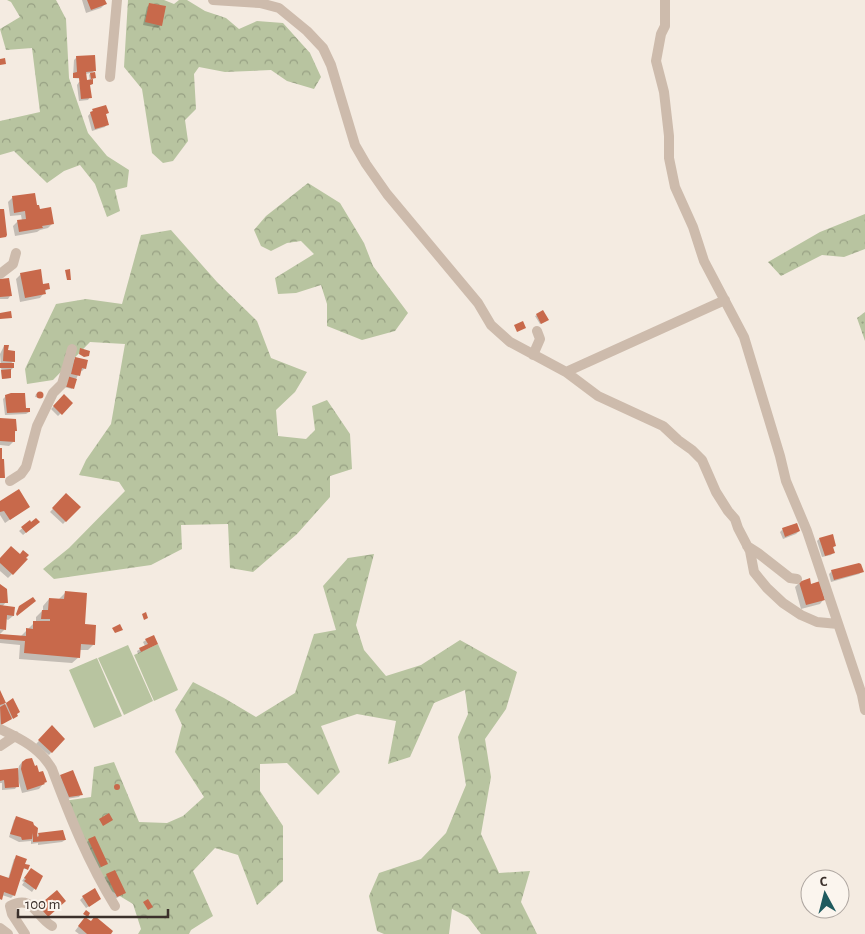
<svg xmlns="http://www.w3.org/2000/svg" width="865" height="934" font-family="'Alegreya Sans',sans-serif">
  <defs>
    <pattern id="grass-dots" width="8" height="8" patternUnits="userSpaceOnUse" patternTransform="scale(1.25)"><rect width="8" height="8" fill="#b8c4a0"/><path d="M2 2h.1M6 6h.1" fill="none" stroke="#97a083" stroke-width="1.8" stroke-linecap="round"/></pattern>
    <pattern id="forest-crowns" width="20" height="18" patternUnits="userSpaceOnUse" patternTransform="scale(1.25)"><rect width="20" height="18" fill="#b8c4a0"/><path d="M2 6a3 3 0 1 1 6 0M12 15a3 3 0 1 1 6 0" fill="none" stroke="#97a083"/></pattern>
  </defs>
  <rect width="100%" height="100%" fill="#f4ebe1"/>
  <path fill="url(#grass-dots)" d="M865,312V341L857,318Z"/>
  <path fill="url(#forest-crowns)" d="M7,0H56L66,19L69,78L88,133L107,156L129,170L127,187L115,190L120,211L107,217L95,184L80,165L64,171L47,183L14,151L0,155V121L40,112L32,48L6,50L0,29L20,17L11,2Z
    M128,0H164L174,4L179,0H187L205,11L226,18L239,29L257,21L283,23L310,53L321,77L314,89L287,81L271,70L225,72L199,67L194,74L196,109L185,120L188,141L173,161L163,163L152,153L142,89L124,67Z
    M308,183L340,203L364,243L373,266L408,313L395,331L362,340L327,326V304L321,285L296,293L278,294L275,278L314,254L301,241L287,243L271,251L261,246L254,230L266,216Z
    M865,214V249L844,257L822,255L781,276L768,262L820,232Z
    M171,230L217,282L257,321L271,358L307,372L295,392L276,410L278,436L306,439L315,430L312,406L327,400L350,434L352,469L330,476V497L297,534L253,572L230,568L228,524L181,525L182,549L151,565L54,579L43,569L69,548L125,491L119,482L79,475L86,460L111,424L125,344L90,342L53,380L27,384L25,369L56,304L86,299L122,304L141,235Z
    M374,554L356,625L364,650L386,676L421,665L460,640L517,672L506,709L485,739L491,777L481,834L499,873L530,871L521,902L537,934H481L468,917L452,909L449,934H384L377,931L369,896L379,873L421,859L446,833L466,785L458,737L468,714L465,690L434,703L410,757L388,764L396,721L357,714L321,726L340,772L318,795L287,763L260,764V791L283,826V881L257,905L238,855L215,848L193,871L213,916L191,930L189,934H138L141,929L133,904L103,886L64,801L91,797L94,767L114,762L139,822L167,823L183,816L204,797L175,752L182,725L175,710L193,682L224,698L256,717L295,693L314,634L336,630L323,586L348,558Z"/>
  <path fill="#b8c4a0" d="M158,644L178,690L154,701L134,655Z
    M128,645L153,701L124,715L98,658Z
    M97,658L122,716L94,728L69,670Z"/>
  <path fill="#0003" d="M82,0H104L105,4L101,8L86,13Z
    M150,4L161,25L158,28L143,25L147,7Z
    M77,57L95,70L91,74L94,78L91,79L92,84L89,86L90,97L88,100L79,101L77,85L79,82L90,81L89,75L91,73L85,74L86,79L73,78L74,60Z
    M93,110L107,113L105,115L107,124L105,127L92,131L88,116Z
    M34,194L36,206L52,224L48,228L40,230L37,232L15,236L13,226L18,221H22L21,215L10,216L8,202L12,198Z
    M21,274L48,288L40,298L20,302L16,279Z
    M0,281L10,296L8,299H0Z
    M543,312L546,321L540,324L535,316Z
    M4,346L14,361L10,364L13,368L10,371V378L2,379L0,354Z
    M75,358L85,368L82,371L80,370L72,389L64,387L73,361Z
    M42,393L40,398L35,397L36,394Z
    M6,396L25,410L29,412L26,414L5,415L3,399Z
    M64,396L71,403L58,416L51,409Z
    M0,419L16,426L14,441L9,446L0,445Z
    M66,495L79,507L63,524L50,512Z
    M0,502L28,507L5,523L0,515Z
    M30,522L35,525L23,535L19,531Z
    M783,529L799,531L796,534L783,539L780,532Z
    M819,539L835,545L833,548L834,552L831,555L822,557L817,541Z
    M25,558L26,560L8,578L0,571V559Z
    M832,571L862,572L859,574L831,582L829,574Z
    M799,583L811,585L824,599L820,604L801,609L795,587Z
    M0,585L6,602L2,607L14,608L13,616L8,620L6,619L5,629L0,634Z
    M65,593L94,644L88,650H79V657L72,663L19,659L20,645L0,643V635L21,636L34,623H36V617L43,610V606L49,599H59Z
    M146,640L156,644L138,654L137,651L145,646L143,642Z
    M0,693L5,705L7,702L16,716L0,725Z
    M52,727L63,739L49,755L36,744Z
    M23,761L43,784L39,789L22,793L18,779L17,786L15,789L2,790V783H0V772L18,770L19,766Z
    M60,776L81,794L79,797L66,799L58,779Z
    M16,818L32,823L35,838L39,834L65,840L62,842L38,845V843L31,844V841L19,842L9,837L14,820Z
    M89,840L106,864L98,869L86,843Z
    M17,857L26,865L27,869H23L14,895L11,898L2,895L0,900V876L8,879L14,859Z
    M29,872L42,877L32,892L22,885L24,882L22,881Z
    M107,875L124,892L122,895L115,899L104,878Z
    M83,897L96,902L86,908L80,900Z
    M91,922L109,934H79L75,931L81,923Z"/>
  <path fill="#c8694b" d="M87,0H105L107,4L91,10Z
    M149,3L166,6L162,26L145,22Z
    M95,55L96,71L86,72L87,80L93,79V84L90,85L92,98L81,99L79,78H73V73L77,72L76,56Z
    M5,58L6,64L0,65V59Z
    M95,72L96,78L91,79L90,73Z
    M106,105L109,113L106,114L109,125L95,129L90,112L93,111L92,109Z
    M35,193L37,205H39L40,209L51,207L54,224L42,226L43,228L19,232L17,220L26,219L25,211L14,213L12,196Z
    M0,209H4L7,235L6,237L0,238Z
    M41,269L43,284L49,283L50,289L45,290L46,294L25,298L20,273Z
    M70,269L71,280H67L65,270Z
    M9,278L12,296L0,297V279Z
    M543,310L549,320L541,324L536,314Z
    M11,311L12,318L0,319V313Z
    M523,321L526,328L517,332L514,325Z
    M4,345H9L8,350L15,351V362L3,361Z
    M80,348L90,351L89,356L84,357L79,354Z
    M75,357L88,360L86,369L82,368L80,376L71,374Z
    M0,363H14V368H0Z
    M11,369V378L2,379L1,370Z
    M67,376L77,379L74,389L64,386Z
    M36.5 395a3.5 3.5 0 1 1 7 0a3.5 3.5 0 1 1-7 0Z
    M11,393H25L26,408H30V412L7,413L5,395Z
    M64,394L73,403L62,415L53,406Z
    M0,418L16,419L17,431H15V442L0,441Z
    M0,448H2V459H4L5,478H0Z
    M19,489L30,507L10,520L4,511L0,512V501Z
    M66,493L81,507L66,522L52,508Z
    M36,518L40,522L26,533L21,527L30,520L31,522Z
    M797,523L800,531L785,537L782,528Z
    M833,534L836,546L833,547L835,553L825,556L819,538Z
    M11,546L20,554L23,550L29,555L26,558L28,559L13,575L0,563V558Z
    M859,563L861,564L864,572L834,580L831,570Z
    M810,578L811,584L820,581L825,600L806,605L799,582Z
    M0,584L7,589L8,603H0Z
    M65,591L87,593L85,624L96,625L95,645L81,644L80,658L24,653L25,641L0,639V634L26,636V628L33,629V621H50V619H41L42,610H48L49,598L64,599Z
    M33,597L36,601L17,616L16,614L19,606Z
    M0,605L15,607L14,616L7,615L6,630L0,629Z
    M146,612L148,618L144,620L142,614Z
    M120,624L123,630L115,633L112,628Z
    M154,635L158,644L141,652L139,648L148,644L145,639Z
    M0,690L6,703L0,705Z
    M13,698L20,712L17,714L18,716L13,719L6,703Z
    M5,704L12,719L1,725L0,707Z
    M52,725L65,739L52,753L38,740Z
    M32,758L35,766L37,765L39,772L43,771L47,782L44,783L45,784L27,790L21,769L22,762L26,759Z
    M18,768L19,787L5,788L4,780L0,781V770Z
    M73,770L83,795L69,797L60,775Z
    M114 787a3 3 0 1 1 6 0a3 3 0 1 1-6 0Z
    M109,813L113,820L103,826L99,819Z
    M16,816L33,822L34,825L38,828L37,837L39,836L38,833L63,830L66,840L33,842V833L32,839L22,840L21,837L10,834Z
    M95,836L108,864L101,867L88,839Z
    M16,855L27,859L25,864L30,865L28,870L24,868L15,896L4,892L2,900L0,899V875L9,878Z
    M31,868L43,876L36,890L24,881L26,879L24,878Z
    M115,870L126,893L117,897L106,874Z
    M95,888L101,899L89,907L82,896Z
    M57,890L66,901L48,917L38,906Z
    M148,899L153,907L148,910L143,902Z
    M86,910L90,913L88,917L83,914Z
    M95,916L113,931L111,934H87L78,926L85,917L91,921Z"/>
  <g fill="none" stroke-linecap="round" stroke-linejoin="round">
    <path stroke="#cdbbac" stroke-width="10" d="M213,0L260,3L279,8L307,31L323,48L331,65L355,145L366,164L387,194L478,303L491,325L510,342L566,372
      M665,0V26L661,34L656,61L664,92L669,136V158L675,187L693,227L704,261L744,337L780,456L786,481L807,531L862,695L865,710
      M110,77L117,0
      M0,274L13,264L16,253
      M725,300L566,372L598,396L663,426L678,440L692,450L702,460L716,492L728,511L735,519L738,528L750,551L754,572L767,588L783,603L801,615L817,622L838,624
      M533,355L540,339L537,331
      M10,481L21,474L26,467L37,426L53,393L62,384L72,349
      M747,546L758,553L790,578L797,579
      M0,729C21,739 40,748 52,769C70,817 88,862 115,906
      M0,746L15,736
      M0,928L8,934
      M25,934L12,914L10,906C33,894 35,916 52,926"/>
  </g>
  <g transform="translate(825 894) rotate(353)"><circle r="24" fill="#fbf5ee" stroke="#aea6a0"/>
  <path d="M0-4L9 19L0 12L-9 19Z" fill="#1f5a5e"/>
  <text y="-8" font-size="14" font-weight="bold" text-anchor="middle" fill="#3b302b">С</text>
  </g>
  <path d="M18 909v8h150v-8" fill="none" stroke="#3b302b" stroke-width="2.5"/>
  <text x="25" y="909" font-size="15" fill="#3b302b" stroke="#fbf5ee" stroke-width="4" paint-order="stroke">100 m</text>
</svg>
